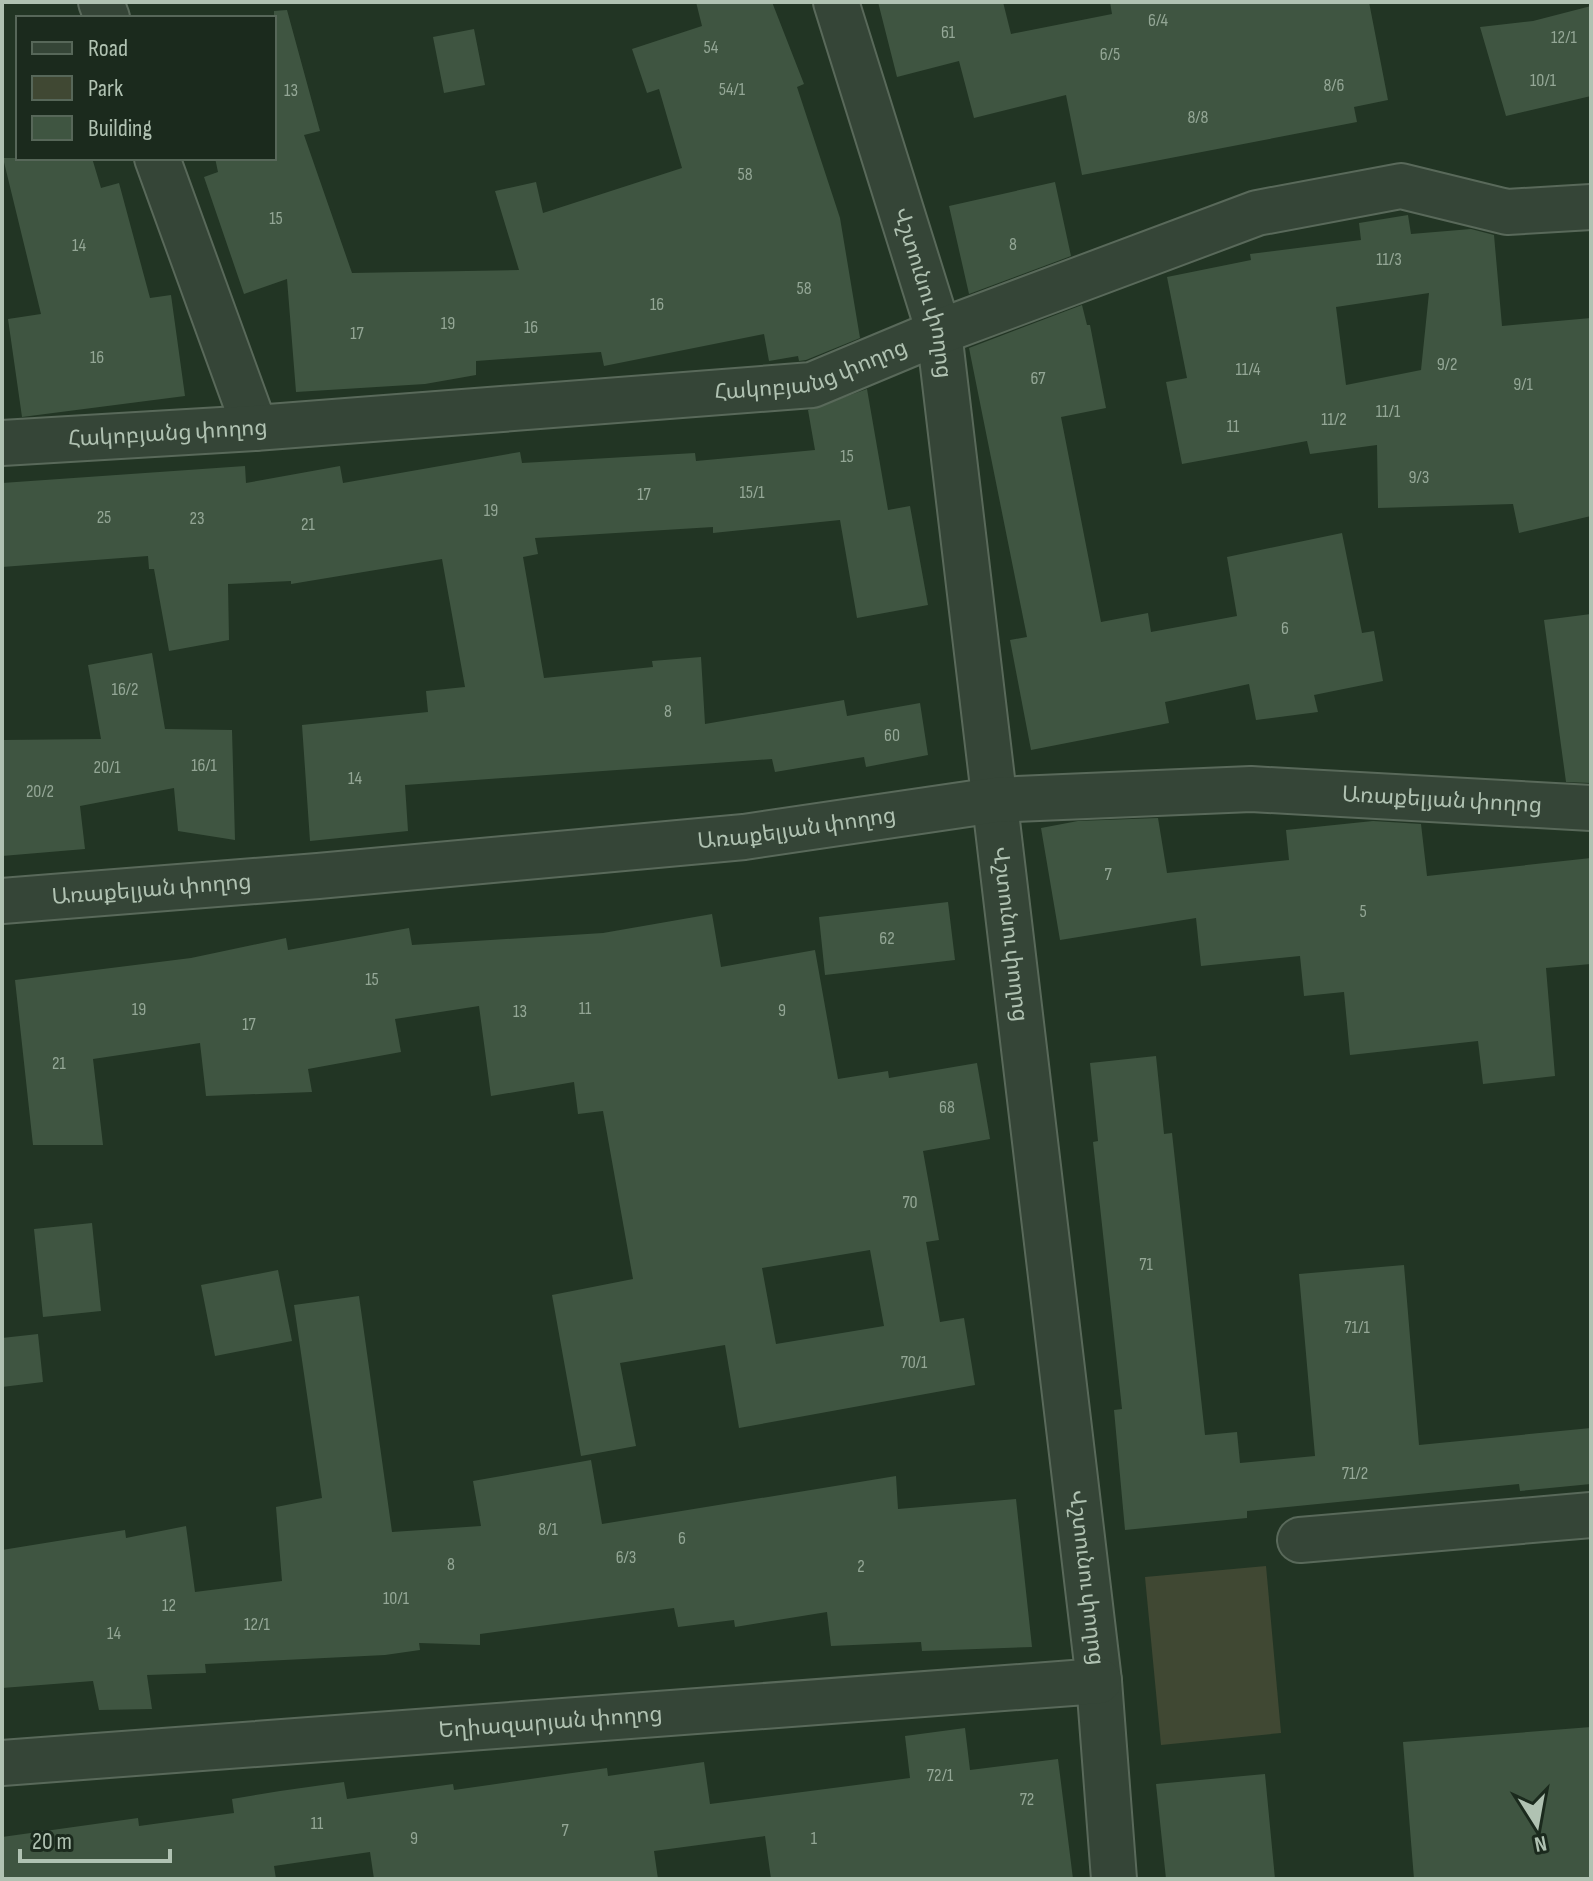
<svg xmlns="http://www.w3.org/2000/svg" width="1593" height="1881" font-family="'Sofia Sans Condensed','Noto Sans Armenian',sans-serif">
  <rect width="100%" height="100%" fill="#223524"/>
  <path fill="#404833" d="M1266,1566L1281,1733L1161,1745L1145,1577Z"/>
  <path fill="#3f5541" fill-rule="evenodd" d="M696,2H772L804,84L797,87L840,218L860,338L806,360L799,361L798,356L769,361L764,334L604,366L601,352L476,361V375L425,384L296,392L287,279L244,294L204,177L218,172L215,158H274V11L287,10L320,131L304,135L352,273L519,270L495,191L536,182L543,213L682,168L659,89L647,93L632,49L702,26Z
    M878,2H1003L1011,34L1112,14L1110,2H1369L1388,100L1354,107L1357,122L1082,175L1066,95L974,118L959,61L897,77Z
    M1591,6V96L1506,116L1480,27L1533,21Z
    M474,29L485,85L444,93L433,37Z
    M3,158H92L101,188L119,183L150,298L171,295L185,396L22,417L8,319L41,314Z
    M1055,182L1071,256L969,294L949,206Z
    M1408,215L1411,234L1471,229L1494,235L1502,326L1591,318V516L1519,533L1513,504L1378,508L1377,445L1310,454L1307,441L1182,464L1166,382L1187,378L1167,277L1251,260L1250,254L1361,240L1359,223ZM1429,293L1421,370L1346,385L1336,307Z
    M1082,305L1087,325H1090L1106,408L1061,417L1101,622L1148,613L1151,632L1237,616L1227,557L1342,533L1362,633L1374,631L1383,681L1314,695L1318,712L1256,720L1249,684L1165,702L1169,723L1031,750L1010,640L1027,637L969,348Z
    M867,389L888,510L910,506L928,605L857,618L840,520L713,533V527L535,538L538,554L523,557L544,678L653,667L652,661L701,657L705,724L844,700L847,716L920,703L928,755L866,767L864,757L775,772L772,759L405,785L408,831L310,841L302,725L428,712L426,691L465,687L442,559L291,584V581L228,584L229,640L169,651L154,569H149L148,556L2,567V483L245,466L246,483L340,466L343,483L520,452L522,463L695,453L696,461L815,450L808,410Z
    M1591,614V783L1566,782L1544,620Z
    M152,653L165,729L232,730L235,840L178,831L174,788L80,806L85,849L2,856V740L101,739L88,665Z
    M1158,818L1167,873L1289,860L1286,830L1373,821L1421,824L1427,876L1591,858V964L1546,968L1555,1076L1483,1084L1478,1041L1350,1055L1344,992L1304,996L1300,956L1201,966L1196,918L1060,940L1041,828L1078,821Z
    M948,902L955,960L825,975L819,917Z
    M712,914L721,967L815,950L838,1079L888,1071L889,1078L977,1063L990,1139L923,1151L939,1240L926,1242L940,1322L964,1318L975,1385L739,1428L725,1345L620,1363L636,1446L581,1456L552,1295L633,1279L603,1111L578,1114L574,1082L491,1096L479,1006L395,1019L401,1052L308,1069L312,1092L206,1096L200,1043L93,1059L103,1145H33L15,980L191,958L286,938L288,950L409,928L412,945L603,933ZM870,1250L884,1326L776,1344L762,1268Z
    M1156,1056L1164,1134L1172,1133L1205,1435L1237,1432L1240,1463L1315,1456L1299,1274L1404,1265L1419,1445L1591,1428V1484L1520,1491L1519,1484L1247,1511V1518L1125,1530L1114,1410L1122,1409L1093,1142L1098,1141L1090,1063Z
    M92,1223L101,1311L43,1317L34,1229Z
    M278,1270L292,1341L215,1356L201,1285Z
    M359,1296L392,1532L481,1526L473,1481L591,1460L602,1524L896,1476L898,1509L1016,1499L1032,1647L922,1651L921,1642L831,1646L827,1612L735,1627L734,1620L678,1627L674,1608L480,1634V1645L419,1643L420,1650L385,1655L205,1664L206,1673L147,1675L152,1709L99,1710L93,1681L2,1688V1550L125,1530L126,1538L186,1526L195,1592L282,1581L276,1507L322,1498L294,1305Z
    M38,1334L43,1382L2,1387V1338Z
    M1591,1727V1879H1414L1403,1742Z
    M965,1728L970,1770L1058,1759L1073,1879H771L765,1836L654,1851L658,1879H374L370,1852L274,1866L276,1879H2V1837L138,1818L139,1826L234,1813L232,1799L280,1791L344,1782L347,1799L453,1784L454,1790L607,1768L608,1776L704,1762L710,1804L910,1778L905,1736Z
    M1265,1774L1275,1879H1166L1156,1784Z"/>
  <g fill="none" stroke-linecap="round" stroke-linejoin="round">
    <defs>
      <g id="minor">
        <path d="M101,2L107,18"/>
        <path id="s1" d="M836,2L939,332L1099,1681L1114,1879"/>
        <path d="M157,158L255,428"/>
        <path id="s2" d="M2,443L255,428L812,385L939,332L1257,213L1401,186L1507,212L1591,207"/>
        <path id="s3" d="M2,901L318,876L744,837L995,800L1251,789L1591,808"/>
        <path d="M1300,1540L1591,1515"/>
        <path id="s4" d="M2,1763L1099,1681"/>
      </g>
    </defs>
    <use href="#minor" stroke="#59695a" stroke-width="48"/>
    <use href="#minor" stroke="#354537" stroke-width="44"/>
  </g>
  <g text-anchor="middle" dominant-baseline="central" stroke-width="6" stroke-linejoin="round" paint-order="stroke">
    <g font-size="18" fill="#94a796">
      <text x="1158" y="20">6/4</text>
      <text x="948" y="32">61</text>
      <text x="1564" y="37">12/1</text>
      <text x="711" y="47">54</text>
      <text x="1110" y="54">6/5</text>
      <text x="1543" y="80">10/1</text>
      <text x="1334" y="85">8/6</text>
      <text x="732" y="89">54/1</text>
      <text x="291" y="90">13</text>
      <text x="1198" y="117">8/8</text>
      <text x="745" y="174">58</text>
      <text x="276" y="218">15</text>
      <text x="1013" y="244">8</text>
      <text x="79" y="245">14</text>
      <text x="1389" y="259">11/3</text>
      <text x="804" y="288">58</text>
      <text x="657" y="304">16</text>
      <text x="448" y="323">19</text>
      <text x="531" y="327">16</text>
      <text x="357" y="333">17</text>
      <text x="97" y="357">16</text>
      <text x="1447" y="364">9/2</text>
      <text x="1248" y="369">11/4</text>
      <text x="1038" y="378">67</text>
      <text x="1523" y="384">9/1</text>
      <text x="1388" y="411">11/1</text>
      <text x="1334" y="419">11/2</text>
      <text x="1233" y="426">11</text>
      <text x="847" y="456">15</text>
      <text x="1419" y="477">9/3</text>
      <text x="752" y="492">15/1</text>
      <text x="644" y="494">17</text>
      <text x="491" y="510">19</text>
      <text x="104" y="517">25</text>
      <text x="197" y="518">23</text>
      <text x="308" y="524">21</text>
      <text x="1285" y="628">6</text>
      <text x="125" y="689">16/2</text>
      <text x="668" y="711">8</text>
      <text x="892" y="735">60</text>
      <text x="204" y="765">16/1</text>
      <text x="107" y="767">20/1</text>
      <text x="355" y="778">14</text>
      <text x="40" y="791">20/2</text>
      <text x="1108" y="874">7</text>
      <text x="1363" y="911">5</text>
      <text x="887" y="938">62</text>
      <text x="372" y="979">15</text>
      <text x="585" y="1008">11</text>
      <text x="139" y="1009">19</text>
      <text x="782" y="1010">9</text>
      <text x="520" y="1011">13</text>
      <text x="249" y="1024">17</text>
      <text x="59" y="1063">21</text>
      <text x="947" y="1107">68</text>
      <text x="910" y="1202">70</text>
      <text x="1146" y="1264">71</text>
      <text x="1357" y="1327">71/1</text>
      <text x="914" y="1362">70/1</text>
      <text x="1355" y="1473">71/2</text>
      <text x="548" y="1529">8/1</text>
      <text x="682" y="1538">6</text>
      <text x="626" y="1557">6/3</text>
      <text x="451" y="1564">8</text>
      <text x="861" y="1566">2</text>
      <text x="396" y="1598">10/1</text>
      <text x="169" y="1605">12</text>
      <text x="257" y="1624">12/1</text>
      <text x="114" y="1633">14</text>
      <text x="940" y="1775">72/1</text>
      <text x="1027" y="1799">72</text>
      <text x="317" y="1823">11</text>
      <text x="565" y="1830">7</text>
      <text x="414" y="1838">9</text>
      <text x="814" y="1838">1</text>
    </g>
    <g font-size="22" fill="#b0c2b2" stroke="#1b2a1d">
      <text stroke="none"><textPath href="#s1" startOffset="304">Վշտունու փողոց</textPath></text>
      <text stroke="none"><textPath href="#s2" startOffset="814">Հակոբյանց փողոց</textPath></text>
      <text stroke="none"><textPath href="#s2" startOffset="166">Հակոբյանց փողոց</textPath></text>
      <text stroke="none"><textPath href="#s3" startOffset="1446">Առաքելյան փողոց</textPath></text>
      <text stroke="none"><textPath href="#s3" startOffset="798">Առաքելյան փողոց</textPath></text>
      <text stroke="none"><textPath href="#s3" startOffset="150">Առաքելյան փողոց</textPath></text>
      <text stroke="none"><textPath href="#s1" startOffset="952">Վշտունու փողոց</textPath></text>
      <text stroke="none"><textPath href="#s1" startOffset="1600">Վշտունու փողոց</textPath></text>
      <text stroke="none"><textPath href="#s4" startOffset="550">Եղիազարյան փողոց</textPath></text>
    </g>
  </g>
  <rect width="1593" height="1881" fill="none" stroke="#b0c2b2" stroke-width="8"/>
  <rect x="16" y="16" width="260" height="144" fill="#1b2a1d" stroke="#576759" stroke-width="2"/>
  <rect x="32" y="42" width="40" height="12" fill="#354537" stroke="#576759" stroke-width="2"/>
  <text x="88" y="56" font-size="24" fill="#b0c2b2">Road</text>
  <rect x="32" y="76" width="40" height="24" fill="#404833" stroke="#576759" stroke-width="2"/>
  <text x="88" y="96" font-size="24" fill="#b0c2b2">Park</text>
  <rect x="32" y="116" width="40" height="24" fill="#3f5541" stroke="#576759" stroke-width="2"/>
  <text x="88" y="136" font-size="24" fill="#b0c2b2">Building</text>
  <g transform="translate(1537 1825) rotate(169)" stroke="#1b2a1d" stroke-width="6" paint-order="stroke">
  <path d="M0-6L14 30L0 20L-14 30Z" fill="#b0c2b2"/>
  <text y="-12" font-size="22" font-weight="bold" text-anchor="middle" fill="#b0c2b2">N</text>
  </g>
  <path d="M20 1849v12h150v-12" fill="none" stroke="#b0c2b2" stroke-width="4"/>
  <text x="32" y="1849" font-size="24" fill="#b0c2b2" stroke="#1b2a1d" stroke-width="6" paint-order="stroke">20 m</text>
</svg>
